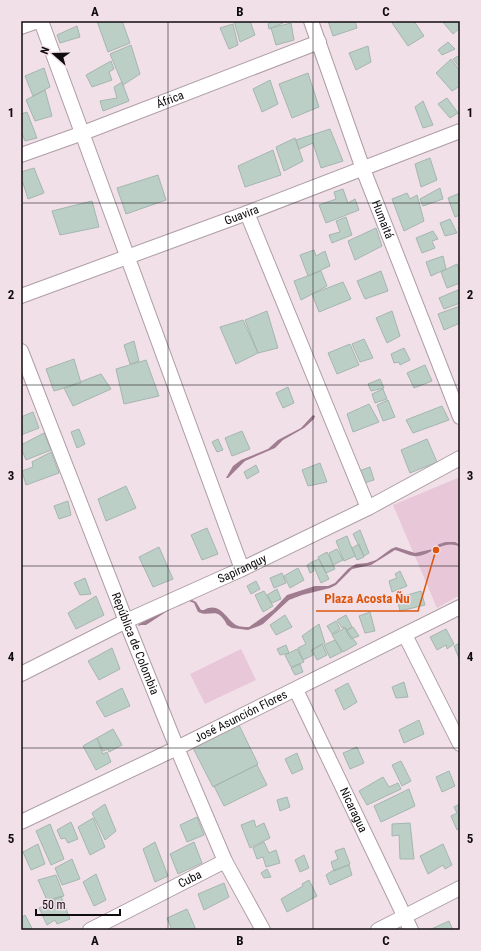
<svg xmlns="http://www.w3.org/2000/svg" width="481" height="951" font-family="'Roboto Condensed',sans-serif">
  <rect width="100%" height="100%" fill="#f2e0e9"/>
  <path fill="#e7c7d8" d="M460,477V595L437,608L393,505Z
    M241,649L256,680L205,704L190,674Z"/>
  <path fill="#a07c90" d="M313,415L315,416L314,419L304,428L283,440L275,448L245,461L228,478H226L233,466L241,460L268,449L278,440L301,428Z
    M446,542H455L460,545V547C444,539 434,553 419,556C411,557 403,552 395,550L371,565L352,569L336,585L330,588L302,595L289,600L263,624L259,626L248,630L232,628L227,625C217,605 211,618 198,612L194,603L189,601L181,605L172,608L146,625H141L138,626L139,624L157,615L163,610L190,599L196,602L201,610H204C220,601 226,619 236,625C240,627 245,627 249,627L273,610L287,595L315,586H328L335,583L348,569L356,564L367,563L376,560L391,549L396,547L415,553L433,549L439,544Z"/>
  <path fill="#bccfc7" stroke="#a4b6af" d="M97,21H122L130,43L108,52Z
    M234,21H250L255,35L240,42Z
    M273,21H282L283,23L269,29L268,24Z
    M328,21H347V22L355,21L357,28L333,36Z
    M396,21H414L424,36L408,46L392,23Z
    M442,21H460V28L453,34Z
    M291,23L294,40L276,45L271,28Z
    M233,24L238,45L229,49L220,28Z
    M77,26L80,37L60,43L57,35Z
    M448,42L455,49L442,55L438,50Z
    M131,45L140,74L123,85L110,54Z
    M368,46L371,62L356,70L349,53Z
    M460,55V68L453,59Z
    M451,59L460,71V86L452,91L436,73Z
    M111,61L114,69L109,72L112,80L92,87L86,75Z
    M44,68L50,87L33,96L25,76Z
    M308,73L319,107L292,118L279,84Z
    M270,80L278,104L262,112L253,89Z
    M122,82L129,101L103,111L100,101L117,98L114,87Z
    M45,90L52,116L35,121L26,100Z
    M447,98L458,113L450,118L438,104Z
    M423,101L433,125L423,128L415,107Z
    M27,112L37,138L25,141L21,131V114Z
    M330,129L343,161L321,168L313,143L299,149L296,140Z
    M295,138L303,161L284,171L276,147Z
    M273,150L281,175L245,187L238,166Z
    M430,158L437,180L421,187L415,164Z
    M34,168L44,193L28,199L23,183L21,184V172Z
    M158,175L166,200L126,214L117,188Z
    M440,188L443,199L423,206L420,199Z
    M343,189L348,203L355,199L359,210L326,223L319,205L336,199L334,192Z
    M407,193L410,199L417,195L424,221L404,231L392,199Z
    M460,193V215L455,217L448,198Z
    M92,201L99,227L60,235L52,211Z
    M346,217L352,235L332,243L329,235L340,232L336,221Z
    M450,219L457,233L445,236L440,223Z
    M376,228L382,246L355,260L348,241Z
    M433,231L438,239L432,241L435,248L422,253L416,238Z
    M314,250L316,256L325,251L330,266L308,276L300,255Z
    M443,256L446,269L431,276L426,262Z
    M457,264L460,272V283L447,288L441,272Z
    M321,271L327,286L301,300L294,281Z
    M381,271L388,291L365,299L357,281Z
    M343,282L351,299L319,312L312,294Z
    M458,290L460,294V303L444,309L439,298Z
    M460,306V323L444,330L438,314Z
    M267,311L278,348L258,353L245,320Z
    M392,311L400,336L387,343L376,318Z
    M243,320L258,353L236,364L220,327Z
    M364,339L373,358L360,362L352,344Z
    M134,341L139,361L130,364L124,345Z
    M350,344L359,365L337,374L328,353Z
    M404,348L410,360L400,365L399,362L394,363L391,354Z
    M74,359L81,383L54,391L46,369Z
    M146,360L159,396L124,404L116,369Z
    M425,365L432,381L414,388L407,373Z
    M101,374L111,389L73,406L64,388Z
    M380,379L384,388L371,391L368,384Z
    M288,387L294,403L283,408L276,393Z
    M383,389L387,399L375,403L372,394Z
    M388,400L395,417L383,421L377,405Z
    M369,404L379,422L353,432L347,414Z
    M442,406L449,420L413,433L406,420Z
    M33,412L39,428L21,435V417Z
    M79,429L85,444L77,448L71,432Z
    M242,431L250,449L232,456L225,438Z
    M44,433L51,450L26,460L21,448V445Z
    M218,439L223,450L217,452L212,442Z
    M427,439L437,462L410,473L401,450Z
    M51,452L59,473L26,485L22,471L33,467L32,462Z
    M320,463L327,482L308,486L302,470Z
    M256,465L259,472L247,479L244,472Z
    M370,467L374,480L364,483L359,471Z
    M126,486L136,508L106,521L98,499Z
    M68,501L71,515L59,519L54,506Z
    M207,528L218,554L202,560L191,535Z
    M360,530L369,553L364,556L353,534Z
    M347,536L355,556L344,561L336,541Z
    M359,544L364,557L357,560L352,548Z
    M159,547L173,579L153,587L139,557Z
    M337,549L343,560L333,565L329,553Z
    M327,552L335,569L326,573L318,557Z
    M319,559L329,579L321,583L312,562Z
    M312,562L314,571L310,573L307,565Z
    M298,568L304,580L290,588L284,576Z
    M400,571L407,586L392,592L389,581L397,578L395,574Z
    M282,573L286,583L274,588L270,578Z
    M85,578L91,594L80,595L74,583Z
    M256,581L260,589L251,594L247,586Z
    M277,589L281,599L272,603L267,595Z
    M264,591L273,606L263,612L255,595Z
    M421,591L425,605L400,611L397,598Z
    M96,596L104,615L76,629L68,613Z
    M370,612L375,631L365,633L359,616Z
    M285,615L292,627L276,635L270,625Z
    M346,615L352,627L347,630L345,627L342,628L337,620Z
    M336,621L340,629L332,634L327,626Z
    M319,624L325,643L311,650L313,655L303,660L298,648L306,644L302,636Z
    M353,627L359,636L351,639L346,631Z
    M345,628L357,644L343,652L332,635Z
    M446,629L454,644L447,649L446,645L437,650L430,637Z
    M335,640L342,652L330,658L324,645Z
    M460,643V661L454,646Z
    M322,644L327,655L317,660L312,650Z
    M286,645L289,653L280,655L277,649Z
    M112,648L120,669L99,680L88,661Z
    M297,649L304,662L291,667L285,655Z
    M300,664L303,672L295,675L291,668Z
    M404,682L408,697L396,698L392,687Z
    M348,683L357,702L344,710L335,690Z
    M122,688L130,706L105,717L96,702Z
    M419,720L424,734L404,743L399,730Z
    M239,725L258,764L213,787L193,748Z
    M113,729L122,745L109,752L108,749L103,751L97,738Z
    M97,738L103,754L107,752L111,762L96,770L83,746Z
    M357,747L364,763L350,769L343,753Z
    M297,753L303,769L292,774L285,759Z
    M401,761L411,781L402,786L392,765Z
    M257,765L267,785L224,806L214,786Z
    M449,771L455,786L442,792L436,777Z
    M383,777L389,787L398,783L401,789L367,805L359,791Z
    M409,789L415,806L381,822L374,806Z
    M287,797L290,807L280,811L277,800Z
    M105,804L116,831L105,840L92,813Z
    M460,804V828L457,830L451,816L457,813L454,807Z
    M197,817L204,835L187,842L180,825Z
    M93,818L105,847L90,855L78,827Z
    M254,820L256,827L264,823L270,838L250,848L241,825Z
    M71,822L78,839L68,843L65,838L61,839L57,830Z
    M410,823L414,859H400L399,835L392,836V824Z
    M50,824L64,859L51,865L36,831Z
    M155,842L168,876L155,882L143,849Z
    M194,842L202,863L178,874L170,854Z
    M264,842L269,853L276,850L280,863L266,867L263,857L257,859L253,848Z
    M38,844L45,864L31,870L23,852Z
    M443,844L452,865L445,869L443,865L428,874L420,856Z
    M344,848L350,864L334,871L331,862L338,859L335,851Z
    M304,855L309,868L300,872L295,860Z
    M72,859L80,879L62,885L55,868Z
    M349,865L352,875L330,885L326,875L332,871Z
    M267,869L271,877L264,878L261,873Z
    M96,874L106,900L94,906L83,882Z
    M56,875L64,896L47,900L38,880Z
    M309,880L317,896L287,912L281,899L303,886L302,884Z
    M224,883L229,897L204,910L198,894Z
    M61,896L70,919L57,924L55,920L47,925L39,908Z
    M187,909L196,930H172L167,918Z
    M25,915L33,930H21V918Z
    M449,921L453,930H429Z"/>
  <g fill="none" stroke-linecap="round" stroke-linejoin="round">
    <defs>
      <g id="minor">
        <path d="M41,21L242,569"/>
        <path id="s1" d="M311,21L363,169L460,417"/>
        <path d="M21,27L38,21"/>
        <path id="s2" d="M21,155L83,133L319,42"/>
        <path d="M247,213L368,508"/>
        <path id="s3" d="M21,296L247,213L460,131"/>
        <path id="s4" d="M21,351L126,621L177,748L225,861L263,930"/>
        <path d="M405,635L460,744"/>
        <path id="s5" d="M21,674L126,621L242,569L368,508L460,458"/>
        <path id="s6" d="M296,690L411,930"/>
        <path id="s7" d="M21,822L177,748L460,607"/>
        <path id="s8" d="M90,930L225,861"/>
        <path d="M378,930L460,888"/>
      </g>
    </defs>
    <use href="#minor" stroke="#ae9da6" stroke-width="16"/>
    <use href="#minor" stroke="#fff" stroke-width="14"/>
  </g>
  <path fill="none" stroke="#100b0e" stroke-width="1" stroke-opacity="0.55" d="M168,21V930M313,21V930M21,203H460M21,385H460M21,566H460M21,748H460"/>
  <g text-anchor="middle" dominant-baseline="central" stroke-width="3" stroke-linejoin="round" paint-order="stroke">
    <g font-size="12" fill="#100b0e" stroke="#f2e0e9">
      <text stroke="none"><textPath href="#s2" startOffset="159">África</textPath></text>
      <text stroke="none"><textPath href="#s3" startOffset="235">Guavira</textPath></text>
      <text stroke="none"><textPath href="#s1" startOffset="211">Humaitá</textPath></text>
      <text stroke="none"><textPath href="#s5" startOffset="245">Sapiranguy</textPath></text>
      <text stroke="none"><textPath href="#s4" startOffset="314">República de Colombia</textPath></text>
      <text stroke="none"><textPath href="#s7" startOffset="244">José Asunción Flores</textPath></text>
      <text stroke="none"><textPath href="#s6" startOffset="133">Nicaragua</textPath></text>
      <text stroke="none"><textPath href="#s8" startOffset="112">Cuba</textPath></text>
    </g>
  </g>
  <path fill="none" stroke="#dd550c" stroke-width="1.5" d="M436 550L418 611H316"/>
  <circle fill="#dd550c" stroke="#f2e0e9" stroke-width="1.5" cx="436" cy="550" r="4"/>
  <g font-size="13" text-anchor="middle" font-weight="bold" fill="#dd550c" stroke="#f2e0e9" stroke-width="3" stroke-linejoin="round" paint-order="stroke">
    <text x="367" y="603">Plaza Acosta Ñu</text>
  </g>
  <rect width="481" height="951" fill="none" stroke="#f2e0e9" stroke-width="44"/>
  <g transform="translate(54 54) rotate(290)" stroke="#f2e0e9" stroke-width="3" paint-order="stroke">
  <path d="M0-3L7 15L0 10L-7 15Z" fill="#100b0e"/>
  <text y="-6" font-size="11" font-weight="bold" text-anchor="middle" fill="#100b0e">N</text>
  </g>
  <path d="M36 909v6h84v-6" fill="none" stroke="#100b0e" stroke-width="2"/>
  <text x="42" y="909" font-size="12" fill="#100b0e" stroke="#f2e0e9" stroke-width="3" paint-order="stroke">50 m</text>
  <rect x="22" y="22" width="437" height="907" fill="none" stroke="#100b0e" stroke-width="1.5"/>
  <g font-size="13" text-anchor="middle" font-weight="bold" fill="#100b0e">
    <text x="95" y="16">A</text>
    <text x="240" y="16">B</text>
    <text x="386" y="16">C</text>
    <text x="11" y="117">1</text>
    <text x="470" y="117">1</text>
    <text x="11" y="299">2</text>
    <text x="470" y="299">2</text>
    <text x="11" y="480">3</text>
    <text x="470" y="480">3</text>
    <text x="11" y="661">4</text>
    <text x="470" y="661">4</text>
    <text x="11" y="843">5</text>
    <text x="470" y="843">5</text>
    <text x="95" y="945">A</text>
    <text x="240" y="945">B</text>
    <text x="386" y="945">C</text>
  </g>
</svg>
